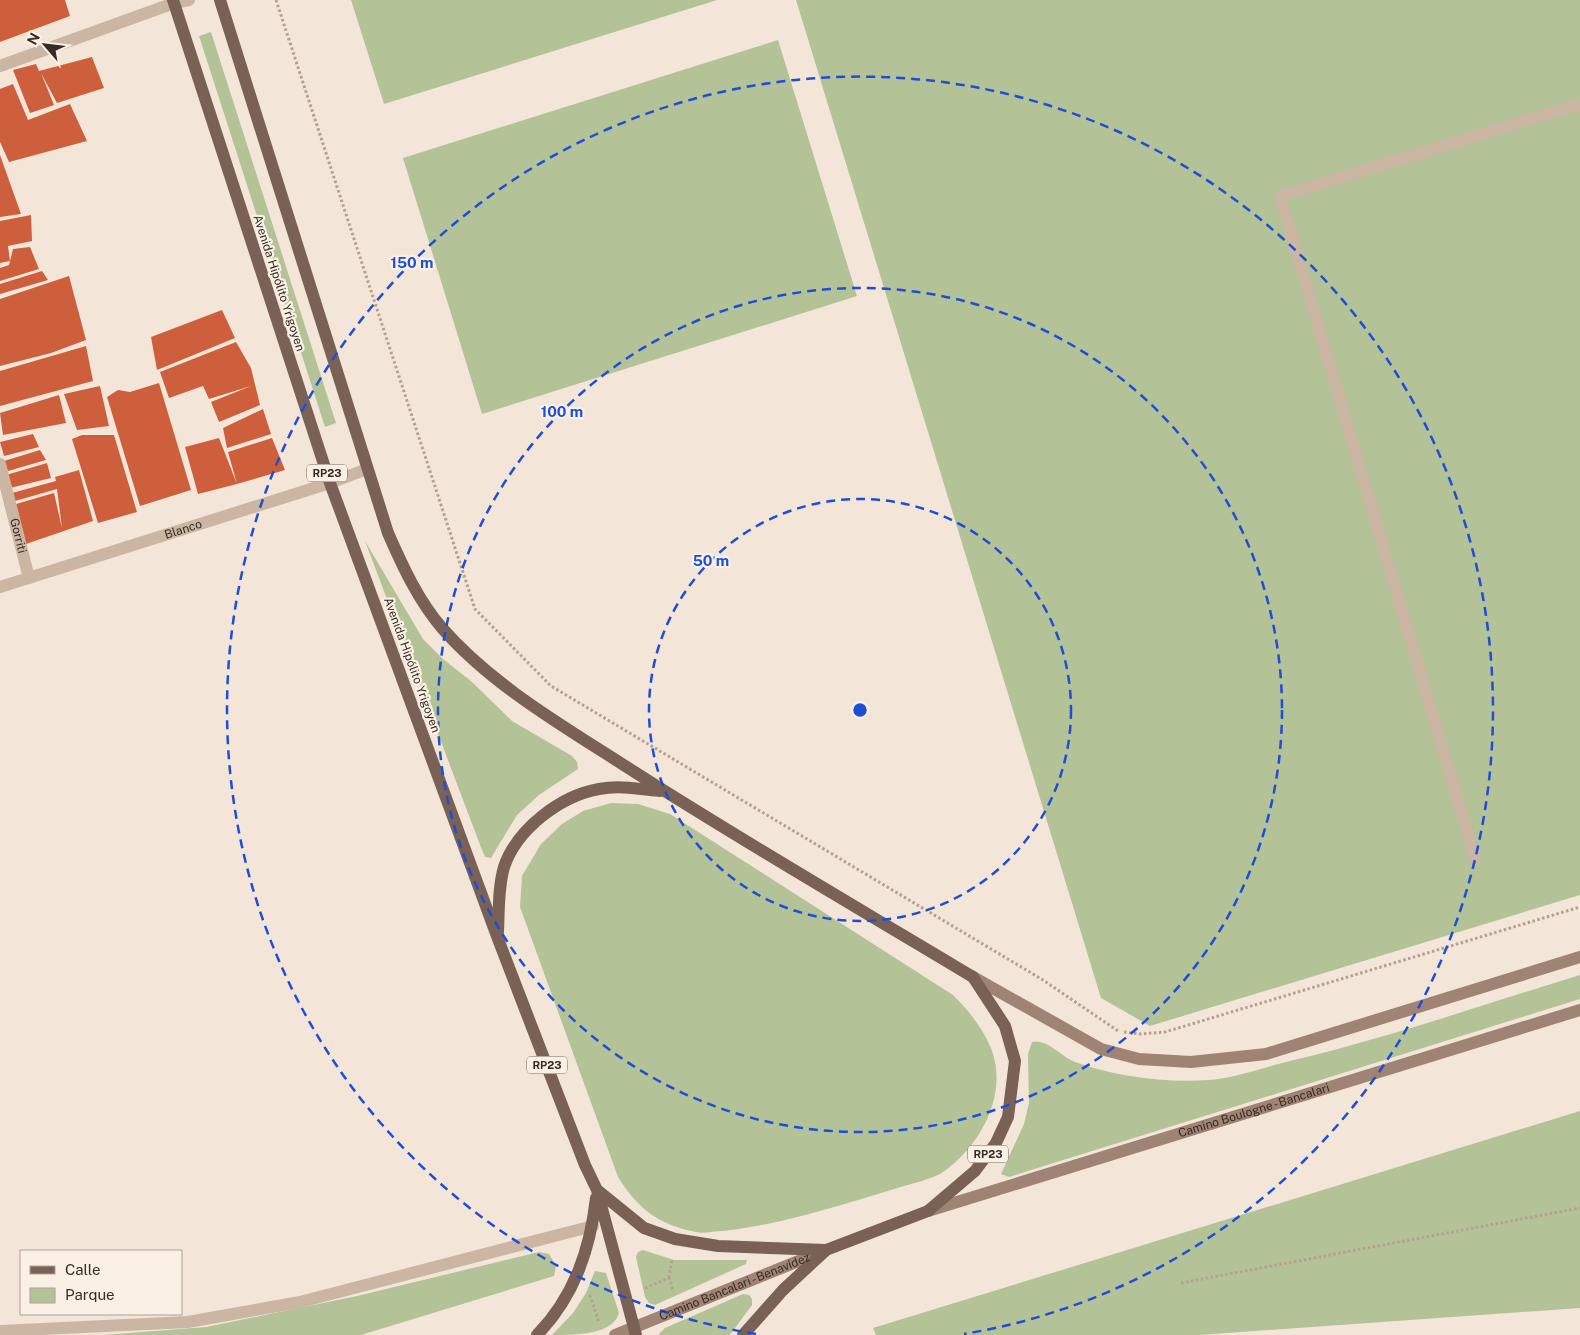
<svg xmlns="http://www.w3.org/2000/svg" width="1580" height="1335" font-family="'Public Sans',sans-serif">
  <rect width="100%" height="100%" fill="#f3e6d8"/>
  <path fill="#b4c297" d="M351,0H717L384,104Z
    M796,0H1580V895L1150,1026L1101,998Z
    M211,32L336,423L325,427L199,36Z
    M778,40L857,296L482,414L403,158Z
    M365,541L423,639L443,659L471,681L512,721L572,756L577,762L578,769L539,795L517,815L491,858L485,857L482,850Z
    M611,803L638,804L670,814L953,995C969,1011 982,1027 991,1048C1009,1093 981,1146 943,1172C938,1176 929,1178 922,1181C858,1199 789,1224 723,1231C714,1231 704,1234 696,1232C659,1225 638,1209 618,1177L520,907L522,876L541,844L562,824L583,811Z
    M1580,975V999L1009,1177L1001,1174L1024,1124L1029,1103L1028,1054L1032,1042C1046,1038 1062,1057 1075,1062C1118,1077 1164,1083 1209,1080C1237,1078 1267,1066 1294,1060C1391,1037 1485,1004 1580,975Z
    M1580,1111V1308L1199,1335H876L873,1328Z
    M643,1250L674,1260H747L746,1264L655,1305L649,1303L645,1297L636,1257L638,1252Z
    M539,1252L549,1254L556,1266L554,1276L361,1335H103L206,1327L357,1296Z
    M595,1271L606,1273L619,1313C613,1335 575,1335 552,1335L573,1313L586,1293Z
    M743,1294L749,1295L752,1299V1305L730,1335H658L665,1328Z"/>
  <path fill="#cd5f3c" d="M0,0H65L70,16L0,42Z
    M92,57L104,88L57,103L41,73L54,105L30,113L13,70L36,64L39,71Z
    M13,84L28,120L70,104L87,141L9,162L0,142V89Z
    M0,155L21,214L0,217Z
    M31,215L32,241L8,246L10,261L0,263V221Z
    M30,247L39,269L0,281V268L9,265L13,249Z
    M42,271L48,280L0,294V284Z
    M69,276L86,340L51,353L0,366V299Z
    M222,310L235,338L157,370L151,337Z
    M236,342L251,368L260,405L219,422L211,402L251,386L209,399L203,386L169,398L160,372Z
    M86,346L93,381L0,406V371Z
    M159,383L191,490L140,506L107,397L118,390L130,392Z
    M100,386L109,426L77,430L64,394Z
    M59,395L66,423L3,435L0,413Z
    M263,409L271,434L227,448L223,428Z
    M33,434L39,447L4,456L0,442Z
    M82,435H114L137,512L98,523L72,439Z
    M219,438L237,484L198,494L185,447Z
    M272,438L285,470L237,484L228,452Z
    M40,450L46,460L8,471L4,461Z
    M47,463L51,478L10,488L6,475Z
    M79,470L93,521L26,544L16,504L54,493L62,528L57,489L15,501L12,493L56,481L55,477Z"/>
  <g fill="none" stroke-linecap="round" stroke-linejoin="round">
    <path stroke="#b79f8e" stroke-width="3" stroke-dasharray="2.5 2.5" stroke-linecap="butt" d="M276,0L475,609L551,686L1043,980L1118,1031
      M1124,1032L1140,1034L1165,1032L1580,907
      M669,1278L672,1259
      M1181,1283L1580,1208
      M645,1288L669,1278L673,1290
      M590,1295L599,1323"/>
    <g stroke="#cbb5a3" stroke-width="12">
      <path d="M0,66L174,3L189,0"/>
      <path id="s1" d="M0,464L29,578"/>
      <path id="s2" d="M0,587L330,483L367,469"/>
      <path d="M1475,859L1280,196L1580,104"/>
      <path d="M0,1331L188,1322L300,1302L593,1226"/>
    </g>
    <g stroke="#9f8475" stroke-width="12">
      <path d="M973,977L1101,1049L1139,1059L1191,1062L1266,1054L1580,957"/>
      <path id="s3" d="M928,1211L1580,1010"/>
      <path id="s4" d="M615,1335L826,1250"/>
    </g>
    <path stroke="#796156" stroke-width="12" d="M173,0L330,483L498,939L585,1165L597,1190L636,1335
      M220,0L388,533C403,567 418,600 442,628C490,683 558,723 619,762C735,837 855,906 973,977L1005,1026L1015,1061L1008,1117L996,1143L975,1171L928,1211L826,1250L718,1246L675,1239L644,1228L597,1190
      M498,932C499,911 498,888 504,867C517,829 560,796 599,789C619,785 640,789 660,791
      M537,1335C574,1297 590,1250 596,1198
      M743,1335L783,1290L826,1250"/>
  </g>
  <g fill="none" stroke="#1d4ed8" stroke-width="2.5" stroke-dasharray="9 6">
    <circle cx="860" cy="710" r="211"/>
    <circle cx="860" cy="710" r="422"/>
    <path d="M756 1334A633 633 0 1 1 964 1334"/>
  </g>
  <g text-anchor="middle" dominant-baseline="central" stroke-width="4.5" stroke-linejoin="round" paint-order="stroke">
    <g fill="#faf0e4" stroke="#71665f" stroke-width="1">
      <rect x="307" y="464.5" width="40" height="17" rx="4"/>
      <rect x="527" y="1056.5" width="40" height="17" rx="4"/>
      <rect x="968" y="1145.5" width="40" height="17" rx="4"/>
    </g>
    <g font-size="11" font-weight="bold" fill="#362b26">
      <text x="327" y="473">RP23</text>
      <text x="547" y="1065">RP23</text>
      <text x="988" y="1154">RP23</text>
    </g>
    <g font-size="12" fill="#362b26" stroke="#faf0e4">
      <text transform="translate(279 283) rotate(72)">Avenida Hipólito Yrigoyen</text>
      <text stroke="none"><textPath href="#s2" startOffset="192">Blanco</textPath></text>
      <text stroke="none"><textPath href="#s1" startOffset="74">Gorriti</textPath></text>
      <text transform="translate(412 665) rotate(70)">Avenida Hipólito Yrigoyen</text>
      <text stroke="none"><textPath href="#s3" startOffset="341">Camino Boulogne - Bancalari</textPath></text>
      <text stroke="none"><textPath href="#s4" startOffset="129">Camino Bancalari - Benavídez</textPath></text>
    </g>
  </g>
  <circle cx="860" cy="710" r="8" fill="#1d4ed8" stroke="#faf0e4" stroke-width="2.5"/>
  <g font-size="15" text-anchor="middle" font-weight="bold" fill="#1d4ed8" stroke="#faf0e4" stroke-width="4.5" stroke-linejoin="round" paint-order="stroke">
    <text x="412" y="268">150 m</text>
    <text x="562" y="417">100 m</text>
    <text x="711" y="566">50 m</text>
  </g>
  <rect x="20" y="1250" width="162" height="65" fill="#faf0e4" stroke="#aca198"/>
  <rect x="30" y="1266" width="25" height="8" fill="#796156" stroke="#aca198"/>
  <text x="65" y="1275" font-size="15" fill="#362b26">Calle</text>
  <rect x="30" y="1288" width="25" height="15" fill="#b4c297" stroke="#aca198"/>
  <text x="65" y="1300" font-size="15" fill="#362b26">Parque</text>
  <g transform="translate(45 45) rotate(298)" stroke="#faf0e4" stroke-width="4" paint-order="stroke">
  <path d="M0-4L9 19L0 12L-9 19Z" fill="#362b26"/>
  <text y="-8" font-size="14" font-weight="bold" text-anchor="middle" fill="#362b26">N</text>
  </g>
</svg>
